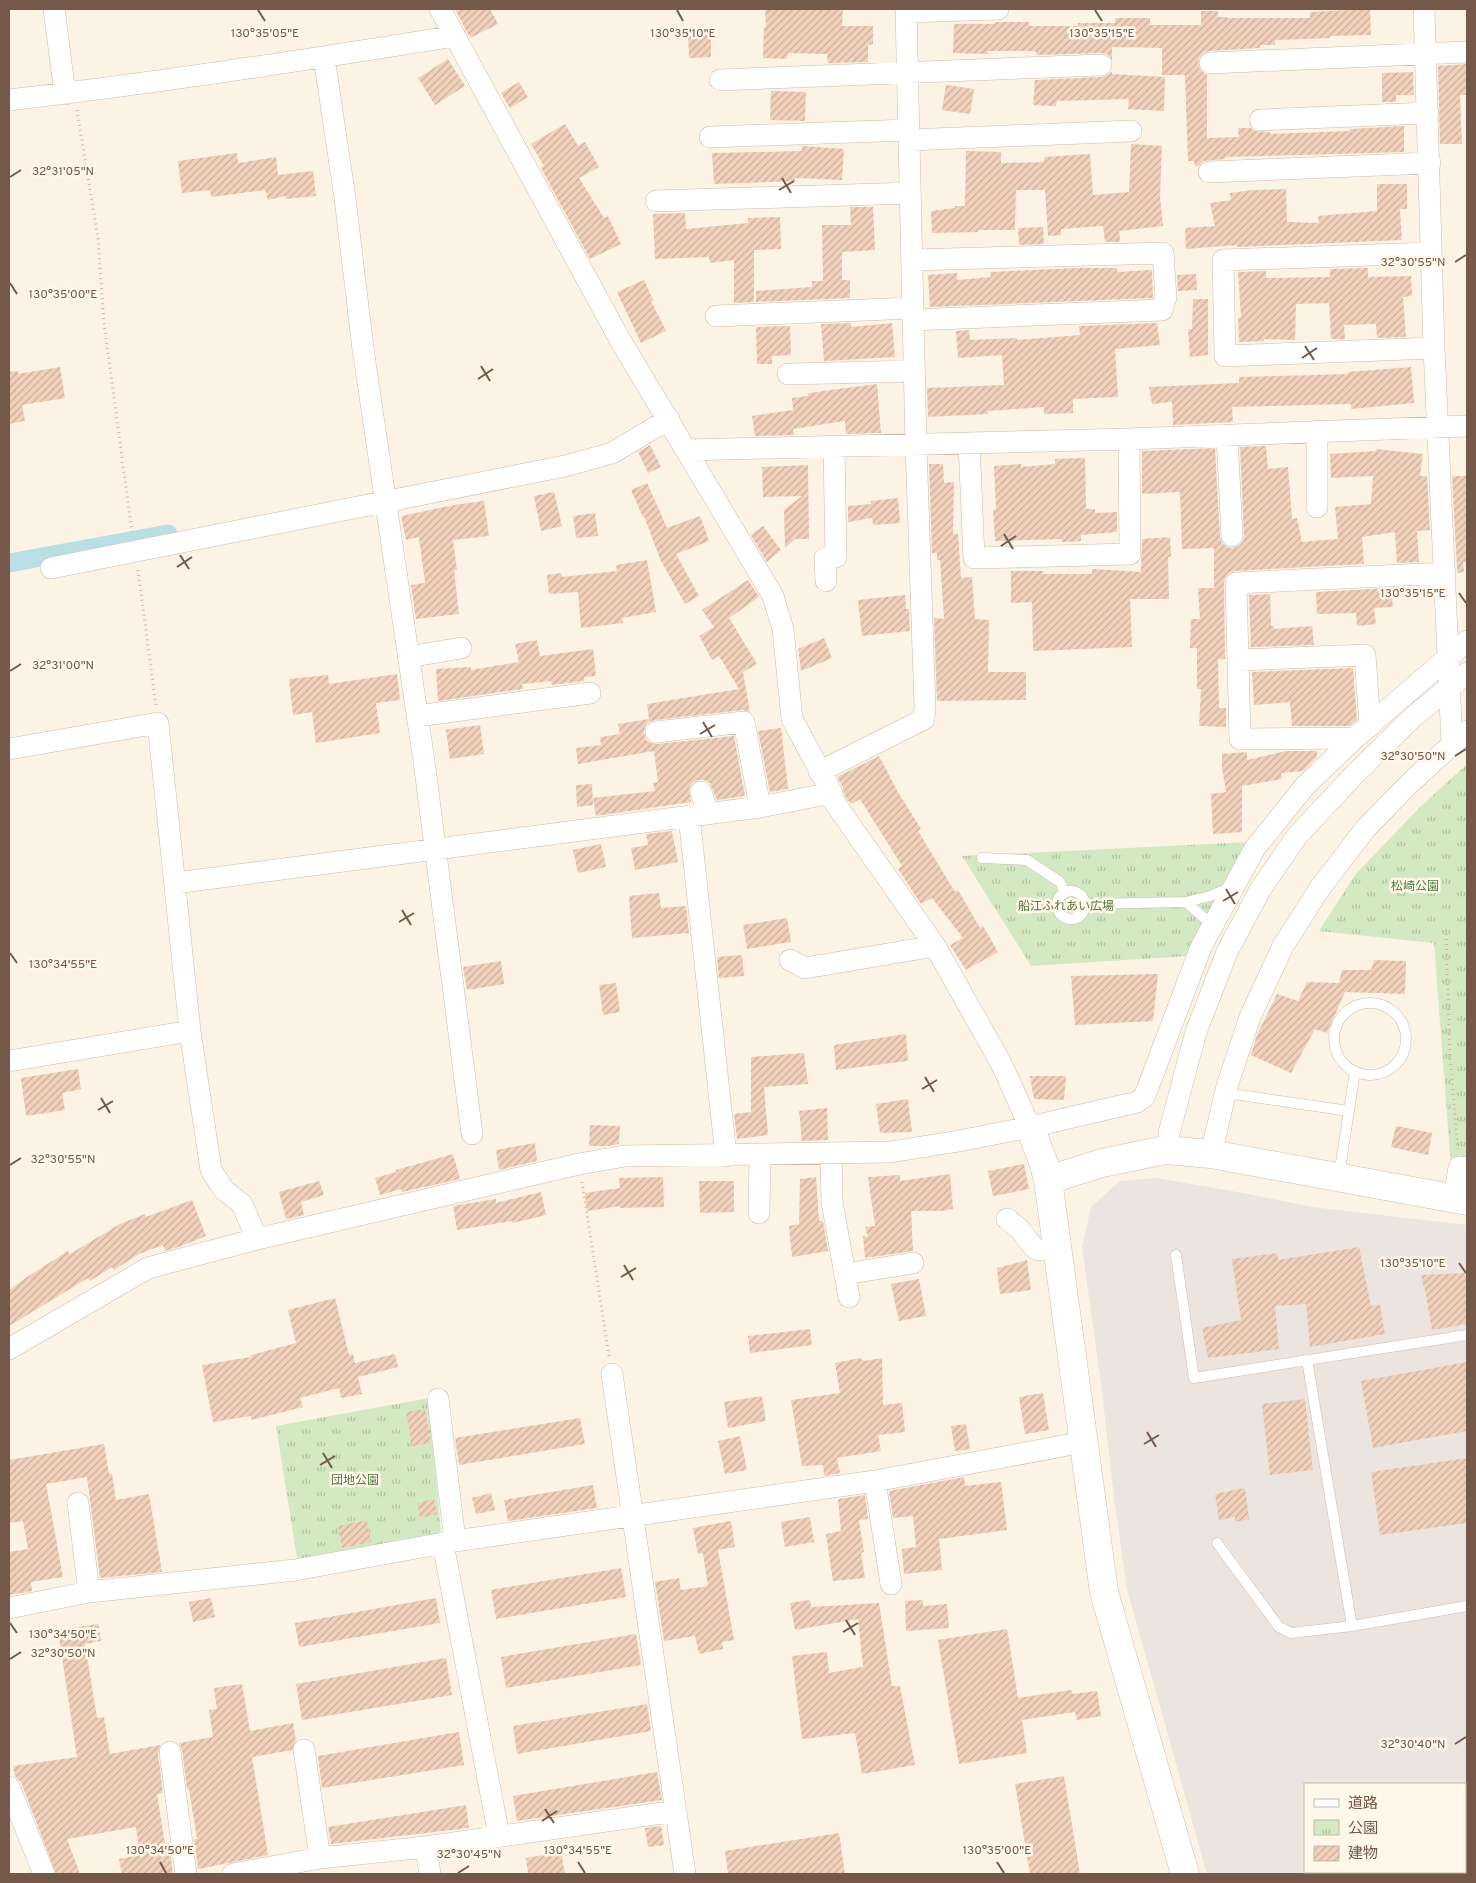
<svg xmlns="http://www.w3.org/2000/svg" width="1476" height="1883" font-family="Overpass,'Noto Sans JP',sans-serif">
  <defs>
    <pattern id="park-tufts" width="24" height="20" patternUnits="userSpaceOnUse" patternTransform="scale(1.25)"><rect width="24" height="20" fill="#d3e9c3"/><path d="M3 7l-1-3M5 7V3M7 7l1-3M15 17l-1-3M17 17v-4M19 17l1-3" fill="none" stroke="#b0c0a0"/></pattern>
    <pattern id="building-hatch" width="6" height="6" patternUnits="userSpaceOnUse" patternTransform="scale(1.25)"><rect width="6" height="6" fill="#f1d1bc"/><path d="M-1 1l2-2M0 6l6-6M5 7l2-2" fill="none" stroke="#c8ad9b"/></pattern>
  </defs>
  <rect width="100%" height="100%" fill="#fcf3e4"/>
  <path fill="#ece5df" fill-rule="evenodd" d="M1156,1178L1243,1193L1312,1207L1467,1225V1874H1207L1127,1589L1114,1498L1102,1391L1082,1247L1091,1207L1120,1181ZM1305,1784H1465V1872H1305Z"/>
  <path fill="url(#park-tufts)" d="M1467,764V1169L1451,1167L1434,943L1319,931L1355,875L1417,810Z
    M1250,842L1188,956L1031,966L962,856Z
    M429,1398L441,1533L298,1564L276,1426Z"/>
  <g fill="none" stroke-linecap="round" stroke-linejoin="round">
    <path stroke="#b9dfe5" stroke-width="19" d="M9,563L168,534"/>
  </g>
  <path fill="url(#building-hatch)" d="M460,9H490L498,24L470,38L456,11Z
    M765,9H843L842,26H873V44L868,45V62L828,63L827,54L788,53L787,59L763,58L764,27H766Z
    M1370,9L1371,35L1330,36V38L1309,39L1275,40V45H1260V48L1209,51L1203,53L1199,58L1198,63L1200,70L1207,75V138L1239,137L1238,128H1251L1255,131L1270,132V134L1350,131V129L1404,126V152L1225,157V159L1203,161L1198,166H1195L1194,161H1188L1185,75H1162V48L1112,47V60L1107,54L1101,53L1037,55L1035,51H988V54L953,53L954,24H994L996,22H1029V26H1078V23H1115V18H1150V25H1201V11H1218V17H1227V18H1310V12Z
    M711,34V57L689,58L688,35Z
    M448,59L465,86L435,105L418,78Z
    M1467,64V95H1460L1462,144H1440L1438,66Z
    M1112,71V74L1165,77L1164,111L1128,109L1129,99L1057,101L1056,106L1033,105L1035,80L1101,77L1108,75Z
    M1413,72L1414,95H1396V102H1382V73Z
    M519,82L528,97L510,108L501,93Z
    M946,85L974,89L970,114L942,110Z
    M771,91L806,92L805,121L770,120Z
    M565,124L578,146L585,142L599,167L579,178L604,218L608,216L621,244L590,259L541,168L544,166L531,144Z
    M1131,144L1162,146L1160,196L1163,226L1119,231L1120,242H1105L1103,226L1061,229V235L1048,236L1045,190H1016L1015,230H978V232L932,233L931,211L955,208V206H965L966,151L1001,152V163L1044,162V157L1090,154L1093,195L1129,192Z
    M802,146L844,149L842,180L795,178V181L714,184L712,153L802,151Z
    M237,153L238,163L276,157L278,175L313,171L316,196L286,199L285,196L268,200L265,190L211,197L210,190L182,193L178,161Z
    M1377,184H1407V209H1400L1402,240L1237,247V245L1186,249L1185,228L1215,226L1210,203L1231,200L1230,193L1252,190L1286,189L1287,222L1319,223L1318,216L1377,211Z
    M850,207H873L875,250L842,252V280H850V298L756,302V291L812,287V281H823L822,225H851Z
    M685,213L686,229L748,223V218L780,217L781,249L754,250V302L734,303V260L710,263L709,257L655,259L653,214Z
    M1043,227L1044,244L1019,245L1018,228Z
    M1078,268H1117V272L1152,270L1153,298L930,307L928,275L957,273V280L991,277L990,272Z
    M1368,268V277L1411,276L1412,296L1403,297L1406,337L1377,338L1376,324L1344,325L1345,339H1331L1329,303L1296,304L1295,340L1264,339V341L1239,342L1238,318L1241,317L1238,272L1266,271V278L1330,277V269Z
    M1196,274L1197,290L1178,291L1177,275Z
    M644,280L653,300L651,301L666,331L641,343L617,292Z
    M1193,299H1208V355L1190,357L1188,329H1192Z
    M851,323V327L892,323L895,357L824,361L821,324Z
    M1157,323L1160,345L1115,349L1118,397L1073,399V413L1044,414V407L988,411V414L928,417L927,388L1004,385L1002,355L958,358L956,331L969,330L970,340L1017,338V340L1080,335L1079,326Z
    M790,326L791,355L772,356V364H757L756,327Z
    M60,367L65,398L22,405L25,421L9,424V372L18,371V374Z
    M1411,367L1414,403L1351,409V404L1232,407L1233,422L1173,425L1172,402L1152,404L1149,387L1239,383V377L1348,374V372Z
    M877,384L881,433L846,434L845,421L793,429L794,435L755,436L752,416L793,410L792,398L808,396V393Z
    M650,445L661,467L648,473L638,452Z
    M1266,446L1268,469L1288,467L1292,519L1297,518L1302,542L1338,539L1335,507L1371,504L1373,476L1331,478L1330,454L1376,451V449L1423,454L1420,476H1427L1430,530L1417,531L1419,562L1397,563L1395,532L1362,537L1364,564L1235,571L1229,573L1225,578L1224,583L1225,659H1218L1219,708H1226V727L1199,726L1201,689H1197V648H1190L1191,619H1200L1198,588H1214V548L1182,549L1180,492L1142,494V451L1215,448L1220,537L1222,543L1227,547L1232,548L1239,546L1243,541L1244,536L1240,447Z
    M1085,458L1086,509H1095V513L1117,512V532L1081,535V541L1062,542V539L995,541L993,510H996L994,466L1021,464V467L1055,464V459Z
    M929,464H943L944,483L954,482L953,534H958L961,578L972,577L975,619L989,620L988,672H1026V700L937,701L934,618L944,619L940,560H937V553H932Z
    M808,465L809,539H795L785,548L784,510L802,496L763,497L762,467Z
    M1452,476H1467L1466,562H1463L1464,572L1457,573V569Z
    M647,483L667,528L700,516L709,541L676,554L699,596L685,604L660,559L644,516L643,517L631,490Z
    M554,492L562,526L541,531L534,496Z
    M898,498L900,523L873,525L872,518L848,522V506L871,504V501Z
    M484,501L489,536L453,540L457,570H454L459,614L416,619L411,585L425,583L419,537L406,540L401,516L454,505Z
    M595,513L598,536L576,538L573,516Z
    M763,526L781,550L767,562L751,535Z
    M1170,537L1171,557H1168L1169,599H1130L1132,647L1033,651L1032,602L1011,603V571H1043V574H1092V569L1141,572L1142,539Z
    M647,560L656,612L622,618L623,623L581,628L578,592L549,594L547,575L561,573L562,577L617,571L616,565Z
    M748,580L759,597L729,618L757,664L743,672L750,712L743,710L655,720L648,722L645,727L644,733L646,740L651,743L657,744L734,736L745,796L717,800L710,783L704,780H698L692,783L689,789L691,802L596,816L593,798L655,791L653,783L658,782L654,751L578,764L576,748L601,745L600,737L620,734L618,724L649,719L647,704L739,689L719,656L712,660L699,636L714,627L702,610Z
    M1391,588L1393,607L1374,608L1376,624L1357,626L1356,613L1317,614L1316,592Z
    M1270,594L1271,626H1274V629L1312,626L1314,645L1251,647L1249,595Z
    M905,595L906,609H909L910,631L862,636L858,600Z
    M824,638L832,658L801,671L798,649Z
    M537,640L540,656L593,649L596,676L584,677V681L552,685L551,681L522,684L523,689L438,701L436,669L471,667V670L519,662L515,644Z
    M1353,668L1357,720L1350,726H1292L1290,702L1254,705L1252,672Z
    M397,674L400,700L376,703L380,733L316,743L312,712L293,715L289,679L328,675L329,684Z
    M480,725L484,754L450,759L446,730Z
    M781,728L788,789L770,792L758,731Z
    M1286,751H1317V757L1303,771L1281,773L1282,779L1242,786V832L1213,834L1211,794L1226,792L1222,768V754L1247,752V760Z
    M879,756L898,792L921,829L918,831L955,892L958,890L980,928L983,926L998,952L966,970L950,945L963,938L932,898L921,904L898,869L902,866L860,799L851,804L844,795L843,787L837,777Z
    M592,784L593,805L577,807L576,785Z
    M672,831L678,862L635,870L631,848L648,845L646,834Z
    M601,844L606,867L578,873L573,850Z
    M659,893L661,908L686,906L689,933L632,938L629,896Z
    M787,918L791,942L747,949L743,925Z
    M742,955L744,976L719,978L717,957Z
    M1374,960L1406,961L1405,994L1345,992L1327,1033L1315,1029L1291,1073L1251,1055L1257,1035L1277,994L1298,1001L1307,982L1339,983L1342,970H1371Z
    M501,961L504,984L467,990L463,967Z
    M1158,974L1153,1021L1075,1025L1071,976Z
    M616,983L620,1012L603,1015L599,985Z
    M906,1034L908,1061L836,1070L834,1045Z
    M804,1053L808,1084L764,1087L768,1135L737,1139L734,1114L751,1112V1057Z
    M78,1069L81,1089L62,1093L65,1110L26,1116L21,1078Z
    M1030,1076H1066L1064,1100L1034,1099Z
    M908,1099L912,1132L880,1133L876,1104Z
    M827,1108L828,1140L802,1141L799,1111Z
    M590,1125L620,1126L619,1144L609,1146H589Z
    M1396,1126L1432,1133L1428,1155L1391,1147Z
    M535,1143L537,1161L499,1170L496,1150Z
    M453,1154L460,1179L402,1192L401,1189L380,1195L375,1178L396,1172V1170Z
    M1024,1164L1029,1189L993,1196L988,1171Z
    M950,1174L953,1209L941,1211H911L913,1251L865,1258L863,1236L868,1237L865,1227L875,1226L868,1177L900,1175V1181Z
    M663,1177L664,1207L620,1208V1206L587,1211L585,1193L620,1188L619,1178Z
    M816,1177L819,1221H823L828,1251L792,1257L789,1226L799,1224L800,1179Z
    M319,1181L324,1195L301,1202L304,1215L286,1219L279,1192Z
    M699,1181H734V1212L700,1213Z
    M541,1192L546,1215L513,1223L512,1221L457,1230L453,1206L496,1199V1203Z
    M192,1200L206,1236L181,1246L165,1251L163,1245L139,1254L114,1270L112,1267L90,1281L88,1278L9,1326V1290L27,1277L68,1251L70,1254L120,1224L145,1214L146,1217Z
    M1359,1247L1371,1306L1380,1305L1385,1334L1310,1347L1306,1304L1275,1306L1279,1349L1208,1358L1202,1328L1241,1320L1232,1259L1277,1253L1278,1260Z
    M1027,1260L1031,1290L1000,1294L997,1268Z
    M1467,1273V1324L1432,1330L1426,1295L1421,1275Z
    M919,1279L926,1316L899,1321L891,1284Z
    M335,1298L349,1355L353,1354L355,1363L395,1354L398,1367L358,1377L362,1394L341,1398L339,1388L300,1398L303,1407L251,1420V1416L213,1422L202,1365L251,1357V1355L296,1343L288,1310Z
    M810,1329L812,1345L750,1353L748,1336Z
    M860,1358L864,1361L882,1358L883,1405L902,1403L905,1432L878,1435L881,1451L837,1458L840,1473L824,1476L823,1465L802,1466L791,1400L840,1393L835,1363Z
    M1467,1362V1431L1373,1448L1361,1381Z
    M1043,1393L1049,1430L1025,1434L1019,1397Z
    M762,1396L766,1421L728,1428L724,1402Z
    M1305,1399L1313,1470L1270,1475L1262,1404Z
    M425,1409L431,1443L412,1446L406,1412Z
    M580,1418L585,1444L459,1465L455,1438Z
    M966,1424L970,1449L955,1451L951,1426Z
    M740,1436L747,1470L725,1474L718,1441Z
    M104,1444L109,1474H112L116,1500L149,1494L162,1572L100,1578L87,1477L46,1484L63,1577L31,1582L32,1591L9,1595V1552L28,1549L23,1521L9,1523V1460Z
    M1467,1458V1523L1380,1535L1371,1472Z
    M964,1477L965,1486L1001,1482L1007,1530L939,1539L942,1570L904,1574L902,1549L916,1547L913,1516L893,1518L889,1491Z
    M593,1485L597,1508L508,1521L504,1500Z
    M1245,1488L1249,1519L1235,1522V1516L1219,1521L1215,1494Z
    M491,1493L495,1510L476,1514L472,1498Z
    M865,1495L868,1519L859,1520L864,1552L861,1553L865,1578L833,1581L826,1534L841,1531L838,1499Z
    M434,1499L437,1514L420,1518L417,1503Z
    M810,1517L814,1542L785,1547L781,1522Z
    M367,1520L371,1542L342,1548L338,1526Z
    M731,1521L735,1547L718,1550L734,1640L722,1642L723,1649L699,1654L695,1636L664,1641L655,1582L679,1578L681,1590L708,1586L703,1553L698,1554L693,1528Z
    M621,1568L626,1597L496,1619L491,1590Z
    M211,1598L215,1617L193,1622L189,1602Z
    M436,1598L440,1623L299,1647L295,1623Z
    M810,1600L811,1607L879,1603L892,1686H900L915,1765L862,1774L855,1733L802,1739L792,1656L827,1652L829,1673L863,1667L858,1619L795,1630L790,1603Z
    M923,1600V1606L947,1604L949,1628L906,1631L905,1601Z
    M98,1624L101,1641L85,1644L97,1718L104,1717L110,1754L160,1745L158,1754L163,1793L157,1794L165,1844L169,1843L173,1874H122L119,1859L140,1855L136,1827L67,1839L80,1874H56L21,1782L15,1776L13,1766L77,1757L58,1630Z
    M1007,1629L1018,1698L1072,1690V1694L1097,1691L1101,1716L1077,1720L1075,1712L1022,1720L1027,1753L959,1764L938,1640Z
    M636,1634L641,1665L506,1688L501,1657Z
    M446,1658L452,1695L302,1720L296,1684Z
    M242,1684L250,1731L293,1723L296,1741L292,1750L252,1757L268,1855L198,1869L194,1839H197L189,1789H187L182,1750L179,1743L213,1737L209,1710L217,1709L214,1688Z
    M647,1704L651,1731L517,1754L513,1726Z
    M459,1732L464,1765L322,1788L318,1756Z
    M657,1772L662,1800L517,1821L513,1796Z
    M1064,1776L1080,1874H1030L1015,1784Z
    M466,1805L469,1828L331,1844L328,1827Z
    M661,1826L664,1845L648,1847L645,1828Z
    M839,1833L845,1874H728L725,1851Z
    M561,1852L565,1874H528L526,1858Z"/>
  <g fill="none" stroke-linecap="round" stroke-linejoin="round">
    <defs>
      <path id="lane" d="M982,858L1027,860L1060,882L1065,893
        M1057 905a14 14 0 1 1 28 0a14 14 0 1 1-28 0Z
        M1186,902L1212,925
        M1085,904L1186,902L1210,896L1231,887
        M1334 1039a36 36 0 1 1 72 0a36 36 0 1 1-72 0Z
        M1226,1093L1349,1111
        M1339,1176L1355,1071
        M1176,1255L1194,1378L1467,1335
        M1307,1360L1352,1626
        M1217,1543L1279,1627L1291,1633L1352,1626L1467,1606"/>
      <path id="street" d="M54,9L65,94
        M440,9L619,338L773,596L783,629L792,719L832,793V799L935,946L1001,1063L1030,1127
        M1424,9L1434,348L1452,744
        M906,12L998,9
        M324,57L345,198L363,349L424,761L472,1134
        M1210,63L1467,52
        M720,80L1101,65
        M9,100C158,83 307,60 455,36
        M1260,120L1428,113
        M710,137L909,130
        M909,140L1131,131
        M1209,172L1430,163
        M656,201L910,193
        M1431,253L1223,260L1225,356L1434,348
        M912,260L1163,253L1166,297L1162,310L913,320
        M716,316L913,308
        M788,374L914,371
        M1317,431V507
        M1227,435L1232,536
        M969,443L974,558L1130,554L1129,439
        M687,450L1129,439L1467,426
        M51,568L565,466L612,453L669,419
        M826,581L825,558L836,557L834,448
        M408,657L461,648
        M1239,660L1365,655L1370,726
        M417,716L590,693
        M656,732L744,722L760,807
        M1355,738L1240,739L1236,583L1445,573
        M9,749L158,723L190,1031L211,1170L224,1190L242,1204L257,1239
        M819,772L924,719L925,707L916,445L906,9
        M701,792L708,813
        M689,816L726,1156
        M175,883L760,807L832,793
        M790,960L805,968L935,946
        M9,1061L190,1031
        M1169,1133L1196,1032L1227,952L1260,890L1297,836L1354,775L1413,717L1467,673
        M831,1153L832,1202L849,1297
        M1211,1154L1227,1086L1250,1017L1283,946L1320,888L1366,828L1410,783L1467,731
        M1454,1199L1459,1167L1467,1168
        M759,1213L760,1154
        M1007,1219C1012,1223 1018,1227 1022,1232C1037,1251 1031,1252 1057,1248
        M845,1274L913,1263
        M9,1349L148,1268L257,1239L579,1164L625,1156L890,1152L959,1141L1030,1127L1137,1102L1144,1097L1147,1090L1201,947L1255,848L1305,786L1355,738L1467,641
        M612,1374L685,1874
        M438,1399L455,1541
        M875,1481L891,1584
        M78,1503L89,1592
        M443,1544L499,1836
        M9,1608L89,1592L295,1570L455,1541L875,1481L1084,1442
        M304,1750L320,1858
        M170,1752L186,1874
        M9,1787L44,1874
        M426,1847L430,1874
        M233,1874L320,1858L426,1847L676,1811"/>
      <path id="secondary" d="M1030,1127L1044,1164L1048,1180L1104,1592L1185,1874
        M1048,1180L1102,1163L1165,1150L1211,1154L1467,1201"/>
    </defs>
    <use href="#lane" stroke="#cdbaab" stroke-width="11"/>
    <use href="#street" stroke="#cdbaab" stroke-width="22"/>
    <use href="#secondary" stroke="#d2bcab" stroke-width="29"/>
    <path stroke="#d6b49f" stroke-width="3" stroke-dasharray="1 4" stroke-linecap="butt" d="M77,110L98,239L104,323L132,532
      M138,570L156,706
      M1446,934L1450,1056L1458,1149
      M582,1182L609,1356"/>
    <use href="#lane" stroke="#fff" stroke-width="10"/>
    <use href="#street" stroke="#fff" stroke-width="21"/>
    <use href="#secondary" stroke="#fff" stroke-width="28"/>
  </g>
  <path fill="none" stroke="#74594a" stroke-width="2" d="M258,10L265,21M677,10L683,21M1095,10L1102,21M10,177L21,170M782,178L791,193M779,190L794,181M1455,262L1466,255M10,283L17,294M1305,346L1314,360M1302,358L1317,348M481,366L490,381M478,379L493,369M1004,534L1013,549M1001,546L1016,536M180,555L189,569M177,567L192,557M1459,593L1466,603M10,671L21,664M703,722L712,737M700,734L715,725M1455,756L1466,749M1226,889L1235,904M1223,901L1238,892M402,910L411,925M399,922L414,913M10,953L17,963M925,1077L934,1092M922,1089L937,1080M101,1098L110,1113M98,1110L113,1101M10,1165L21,1158M1459,1263L1466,1273M624,1265L633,1280M621,1277L636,1268M1147,1432L1156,1447M1144,1444L1159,1435M323,1453L332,1468M320,1465L335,1456M846,1620L855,1635M10,1623L17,1633M843,1632L858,1623M10,1659L21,1652M1455,1744L1466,1737M545,1809L554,1823M542,1821L557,1811M160,1862L166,1873M578,1862L585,1873M997,1862L1004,1873M458,1873L469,1866"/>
  <g text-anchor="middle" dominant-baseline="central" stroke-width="5" stroke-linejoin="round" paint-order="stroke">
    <g font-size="12" fill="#537942" stroke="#fff7ea">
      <text x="1415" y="887">松崎公園</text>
      <text x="1066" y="907">船江ふれあい広場</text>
      <text x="355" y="1481">団地公園</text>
    </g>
  </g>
  <g font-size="12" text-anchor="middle" fill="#74594a" stroke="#fff7ea" stroke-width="5" stroke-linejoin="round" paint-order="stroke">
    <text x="265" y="37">130°35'05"E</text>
    <text x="683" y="37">130°35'10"E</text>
    <text x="1102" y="37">130°35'15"E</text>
    <text x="63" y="175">32°31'05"N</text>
    <text x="1413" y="266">32°30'55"N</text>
    <text x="63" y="298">130°35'00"E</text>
    <text x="1413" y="597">130°35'15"E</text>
    <text x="63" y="669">32°31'00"N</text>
    <text x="1413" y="760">32°30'50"N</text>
    <text x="63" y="968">130°34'55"E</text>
    <text x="63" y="1163">32°30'55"N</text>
    <text x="1413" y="1267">130°35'10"E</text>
    <text x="63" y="1638">130°34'50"E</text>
    <text x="63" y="1657">32°30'50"N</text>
    <text x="1413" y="1748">32°30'40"N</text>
    <text x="160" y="1854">130°34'50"E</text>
    <text x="578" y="1854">130°34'55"E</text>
    <text x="997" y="1854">130°35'00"E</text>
    <text x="469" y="1858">32°30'45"N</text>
  </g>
  <rect width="1476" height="1883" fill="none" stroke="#74594a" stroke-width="20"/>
  <rect x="1304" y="1783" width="162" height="90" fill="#fff7ea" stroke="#c7b8aa"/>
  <rect x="1314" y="1799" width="25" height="8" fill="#ffffff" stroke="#c7b8aa"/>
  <text x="1348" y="1808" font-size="15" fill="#74594a">道路</text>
  <rect x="1314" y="1820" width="25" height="15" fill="url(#park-tufts)" stroke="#c7b8aa"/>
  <text x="1348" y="1833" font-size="15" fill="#74594a">公園</text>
  <rect x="1314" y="1846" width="25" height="15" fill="url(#building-hatch)" stroke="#c7b8aa"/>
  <text x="1348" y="1858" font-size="15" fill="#74594a">建物</text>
</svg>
